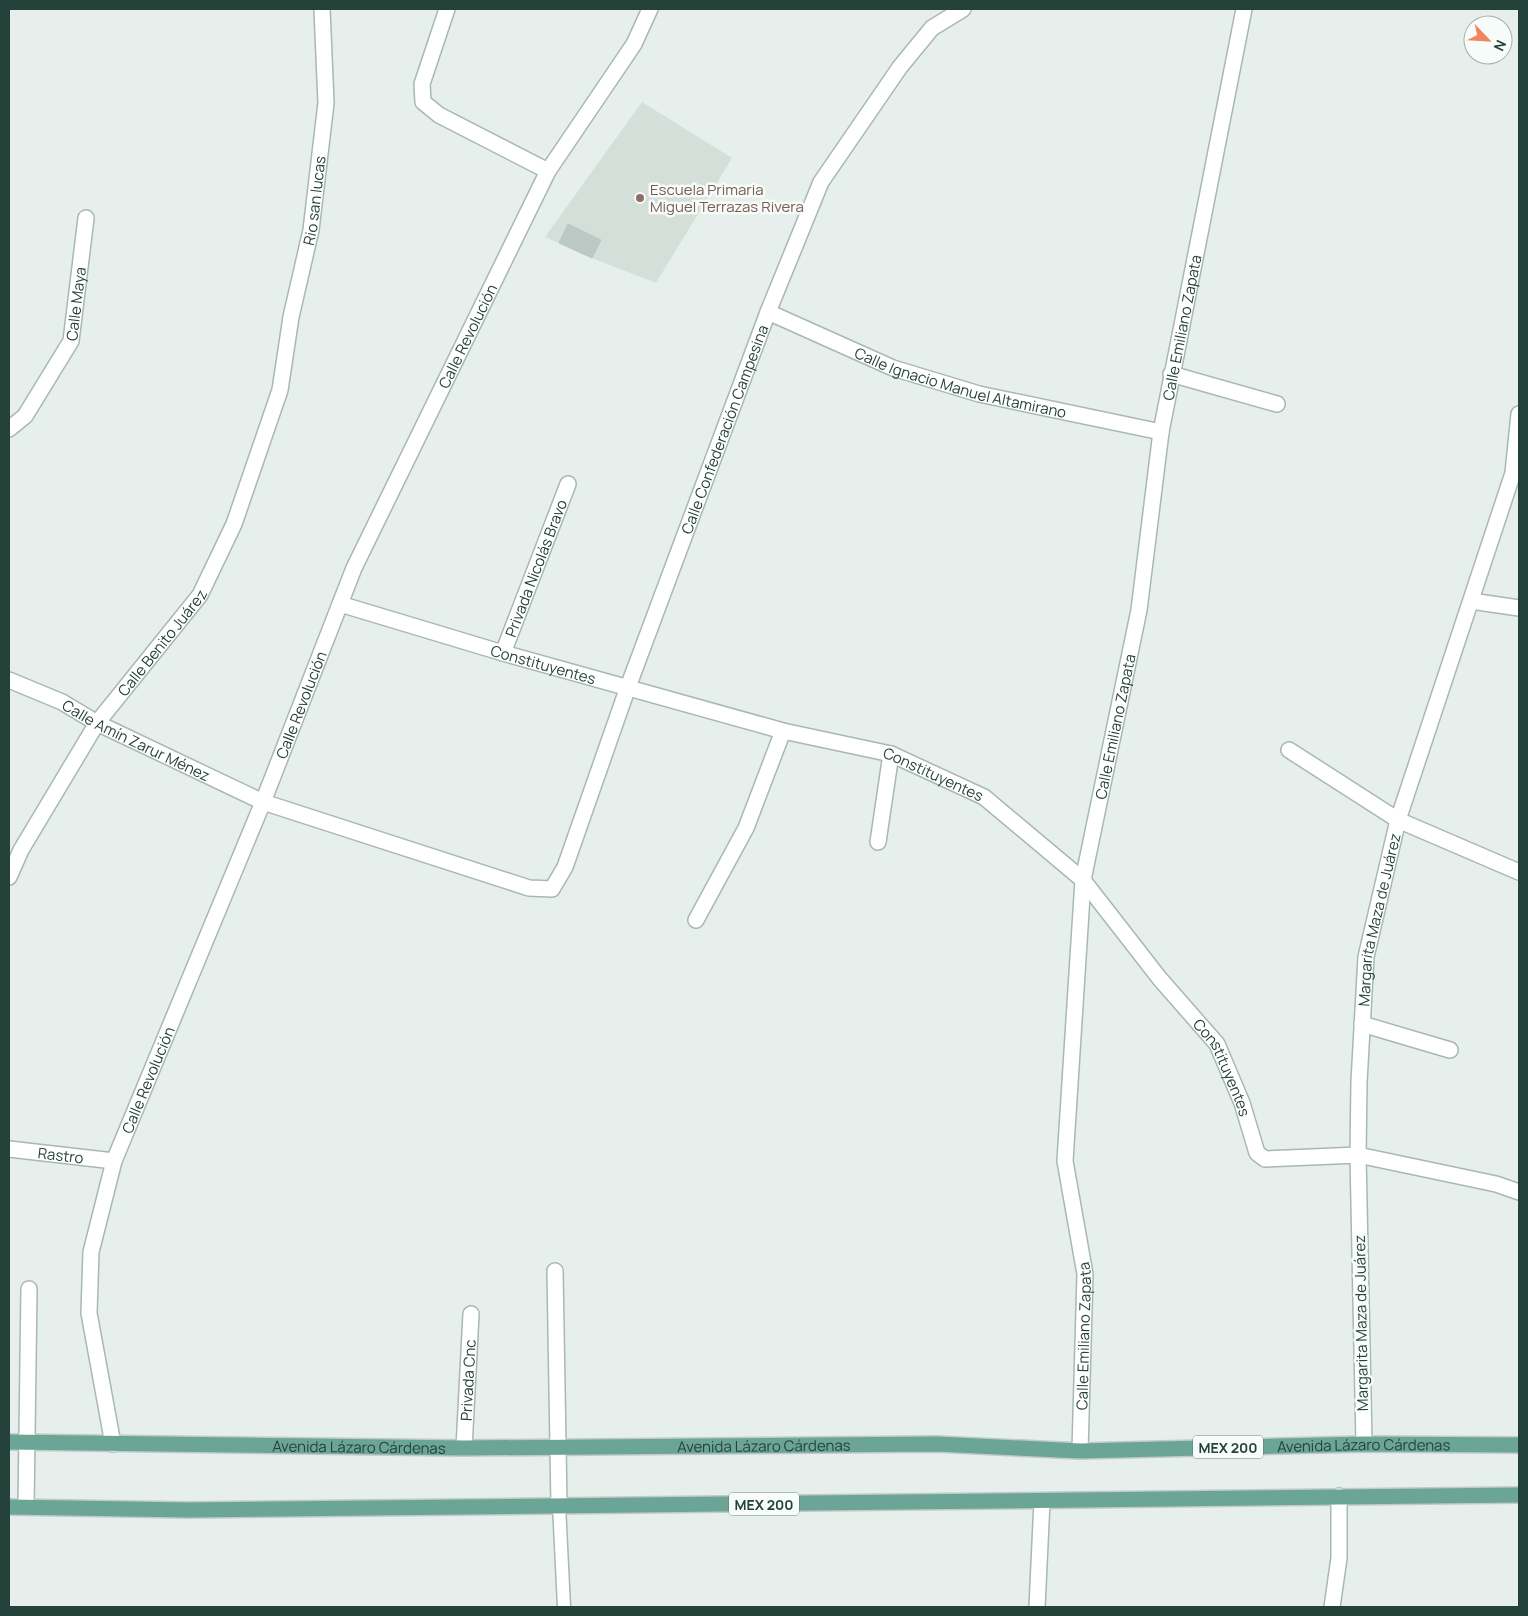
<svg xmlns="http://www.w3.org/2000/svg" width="1528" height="1616" font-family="Manrope,sans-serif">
  <rect width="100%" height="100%" fill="#e6efeb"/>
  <path fill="#d4dfda" d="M642,102L732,158L656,283L592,258L545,237Z"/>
  <path fill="#bbcac4" stroke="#b8c9c2" d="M568,224L601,240L592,258L559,243Z"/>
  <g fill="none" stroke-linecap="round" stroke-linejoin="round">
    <defs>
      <path id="service" d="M559,1505L564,1607"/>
      <g id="minor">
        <path d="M447,9L422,84L423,102L439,115L548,171"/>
        <path id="s1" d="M768,312L893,368L979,394L1161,432"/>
        <path d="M1171,374L1277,404"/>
        <path id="s2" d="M9,429L25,416L71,341L86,218"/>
        <path d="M1471,601L1519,608"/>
        <path id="s3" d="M340,604L503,653L783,731L891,754L984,797L1083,880L1160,979L1217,1044L1242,1103L1257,1153L1265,1159L1358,1155L1496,1184L1519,1192"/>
        <path id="s4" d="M503,653L568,484"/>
        <path id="s5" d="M9,680L62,702L97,723L263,802L529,888L552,889L565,867L628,687L768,312L821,182L900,67L932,28L963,9"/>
        <path d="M1289,750L1398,820L1519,872"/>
        <path d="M878,842L891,754"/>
        <path id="s6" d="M9,877L21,850L97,723L200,595L234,524L280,390L291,317L311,230L326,103L322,9"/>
        <path d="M696,920L746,828L783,731"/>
        <path d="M1362,1024L1450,1050"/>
        <path id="s7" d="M9,1149L114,1161"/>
        <path d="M555,1271L559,1505"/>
        <path id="s8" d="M113,1444L89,1313L91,1252L114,1161L263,802L354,568L548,171L634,44L650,9"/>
        <path id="s9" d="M464,1448L471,1314"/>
        <path id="s10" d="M1080,1451L1085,1274L1065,1161L1083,880L1139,610L1161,432L1244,9"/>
        <path d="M26,1507L29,1289"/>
        <path d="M1037,1607L1042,1501"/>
      </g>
      <g id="tertiary">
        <path id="s11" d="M1364,1444L1358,1155L1359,1082L1366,957L1398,820L1513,473L1519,414"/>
        <path d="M1332,1607L1339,1558V1496"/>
      </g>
      <g id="primary">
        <path id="s12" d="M9,1442L464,1448L937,1444L1080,1451L1364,1444L1519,1445"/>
        <path d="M9,1507L189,1510L1519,1495"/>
      </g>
    </defs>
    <use href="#service" stroke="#a8b8b2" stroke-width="15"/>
    <use href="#minor" stroke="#a8b8b2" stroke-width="18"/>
    <use href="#tertiary" stroke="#a8b8b2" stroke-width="18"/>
    <use href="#primary" stroke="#c2cac8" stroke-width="18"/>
    <use href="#service" stroke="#fff" stroke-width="12"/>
    <use href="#minor" stroke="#fff" stroke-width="15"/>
    <use href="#tertiary" stroke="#fff" stroke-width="15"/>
    <use href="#primary" stroke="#6aa596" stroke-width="15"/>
  </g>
  <circle fill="#8d6e63" stroke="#f7fbf9" stroke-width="2" cx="640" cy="198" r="5"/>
  <g text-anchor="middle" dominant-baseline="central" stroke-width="5" stroke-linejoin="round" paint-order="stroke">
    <g fill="#f7fbf9" stroke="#637a73" stroke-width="1">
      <rect x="1193" y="1435.5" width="70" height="23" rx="4"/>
      <rect x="729" y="1492.5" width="70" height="23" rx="4"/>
    </g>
    <g font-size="14" font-weight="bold" fill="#24423a">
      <text x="1228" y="1447">MEX 200</text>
      <text x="764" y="1504">MEX 200</text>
    </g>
    <g font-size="15" fill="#785e54" stroke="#f7fbf9" text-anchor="start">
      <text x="650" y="189">Escuela Primaria<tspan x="650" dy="17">Miguel Terrazas Rivera</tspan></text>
    </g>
    <g font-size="15" fill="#24423a" stroke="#f7fbf9">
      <text stroke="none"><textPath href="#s6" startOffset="755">Rio san lucas</textPath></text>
      <text stroke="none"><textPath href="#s2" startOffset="146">Calle Maya</textPath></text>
      <text stroke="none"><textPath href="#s10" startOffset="1135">Calle Emiliano Zapata</textPath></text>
      <text stroke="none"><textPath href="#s8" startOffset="1186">Calle Revolución</textPath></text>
      <text stroke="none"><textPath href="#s1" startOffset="206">Calle Ignacio Manuel Altamirano</textPath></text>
      <text stroke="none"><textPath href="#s5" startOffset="1076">Calle Confederación Campesina</textPath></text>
      <text stroke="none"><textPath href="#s4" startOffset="91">Privada Nicolás Bravo</textPath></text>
      <text stroke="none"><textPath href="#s6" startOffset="281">Calle Benito Juárez</textPath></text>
      <text stroke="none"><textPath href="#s3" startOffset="212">Constituyentes</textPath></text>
      <text stroke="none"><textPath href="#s8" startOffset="781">Calle Revolución</textPath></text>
      <text stroke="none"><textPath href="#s10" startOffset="730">Calle Emiliano Zapata</textPath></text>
      <text stroke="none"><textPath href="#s5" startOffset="141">Calle Amín Zarur Ménez</textPath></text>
      <text stroke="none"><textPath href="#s3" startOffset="618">Constituyentes</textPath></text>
      <text stroke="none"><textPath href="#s11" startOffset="526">Margarita Maza de Juárez</textPath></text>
      <text stroke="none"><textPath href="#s3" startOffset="1038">Constituyentes</textPath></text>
      <text stroke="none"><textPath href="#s8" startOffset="376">Calle Revolución</textPath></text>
      <text stroke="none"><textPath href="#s7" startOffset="52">Rastro</textPath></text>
      <text transform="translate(1361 1323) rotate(-91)">Margarita Maza de Juárez</text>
      <text stroke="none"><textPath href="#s10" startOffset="115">Calle Emiliano Zapata</textPath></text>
      <text stroke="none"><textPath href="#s9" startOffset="68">Privada Cnc</textPath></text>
      <text stroke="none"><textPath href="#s12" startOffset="755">Avenida Lázaro Cárdenas</textPath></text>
      <text stroke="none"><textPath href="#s12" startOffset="1355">Avenida Lázaro Cárdenas</textPath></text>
      <text stroke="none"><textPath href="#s12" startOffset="350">Avenida Lázaro Cárdenas</textPath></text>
    </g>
  </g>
  <rect width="1528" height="1616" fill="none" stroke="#24423a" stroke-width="20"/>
  <g transform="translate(1488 40) rotate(115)"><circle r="24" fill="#f7fbf9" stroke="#a3b1ad"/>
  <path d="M0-4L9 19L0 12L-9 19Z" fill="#f4845f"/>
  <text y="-8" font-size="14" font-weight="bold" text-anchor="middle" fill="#24423a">N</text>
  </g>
</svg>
